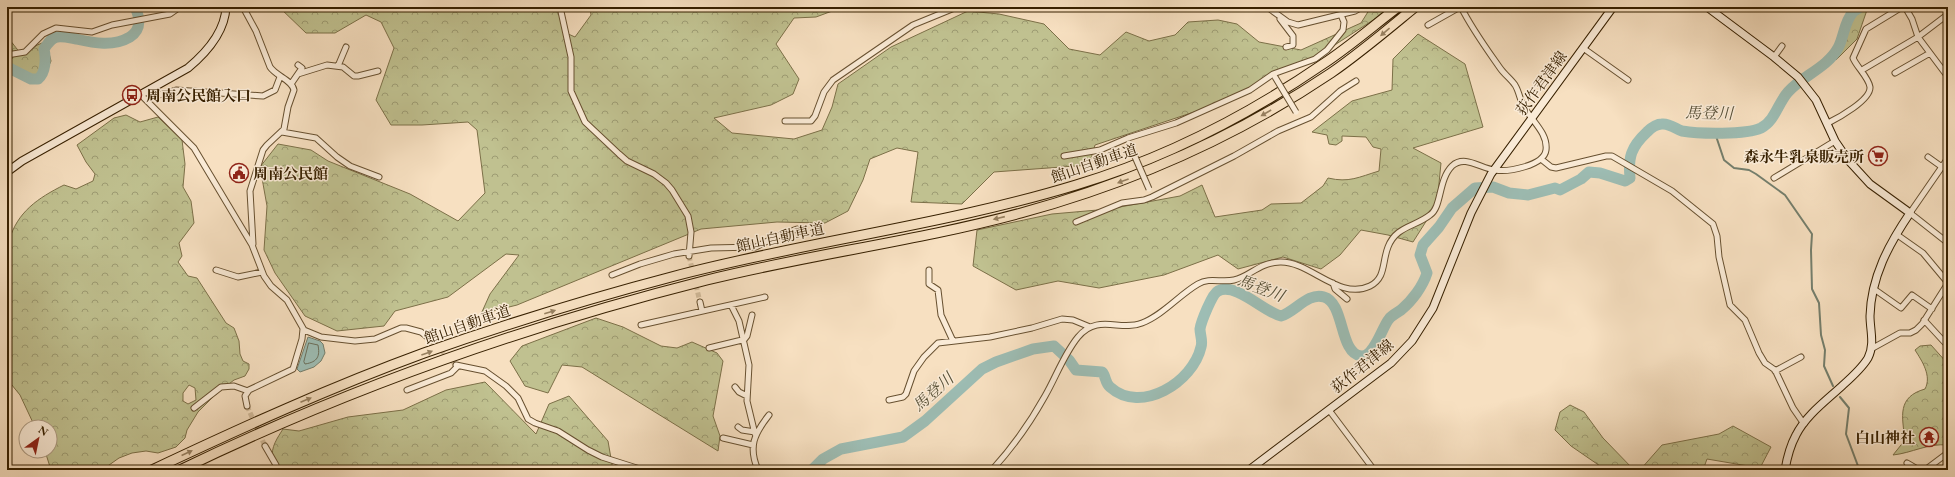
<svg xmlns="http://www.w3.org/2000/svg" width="1955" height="477" font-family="'EB Garamond','Noto Serif JP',serif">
  <defs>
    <pattern id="forest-crowns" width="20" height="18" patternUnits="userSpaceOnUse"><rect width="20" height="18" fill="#c0c190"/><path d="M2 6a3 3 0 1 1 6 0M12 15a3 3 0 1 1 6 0" fill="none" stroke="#9d9c73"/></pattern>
  </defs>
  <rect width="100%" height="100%" fill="#f7e0c1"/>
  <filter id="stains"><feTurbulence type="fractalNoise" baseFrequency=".005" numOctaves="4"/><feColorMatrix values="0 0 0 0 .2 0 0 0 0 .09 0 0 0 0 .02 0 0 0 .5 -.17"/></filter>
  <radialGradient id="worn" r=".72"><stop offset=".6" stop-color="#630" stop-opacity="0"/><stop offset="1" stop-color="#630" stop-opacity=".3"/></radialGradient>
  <path fill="url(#forest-crowns)" stroke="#7c7048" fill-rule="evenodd" d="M279,7H556L566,33L575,37L591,15L590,7H843L816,17L794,18L776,44L799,79L793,94L771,105L714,118L732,133L794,139L822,130L832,107L838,84L891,47L968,11L999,14L1044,24L1069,49L1100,55L1126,32L1149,41L1175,35L1188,22L1218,20L1237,24L1259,42L1301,50L1361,23L1371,7H1388L1384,13L1327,50L1227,101L1095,145L1089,165L994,172L962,204L911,202L918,152L897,148L870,159L863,180L848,211L825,223L777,222L701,229L517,305L481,314L490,294L519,255L506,254L448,297L395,311L384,326L337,331L305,316L275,273L264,250L267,206L260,167L278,144L311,150L328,161L410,194L458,221L485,193L477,130L468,122L422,125H391L376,100L394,48L381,22L366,15L335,33H306Z
    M1849,7H1868L1857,39L1836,60L1849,24Z
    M1418,34L1465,64L1483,127L1413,148L1441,163L1437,204L1413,242L1388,235L1361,230L1340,255L1321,269L1283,257L1238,269L1218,255L1164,275L1099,288L1058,281L1016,290L973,266L977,230L1052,214L1109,209L1180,196L1202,185L1215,217L1262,210L1271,204L1301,203L1323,186L1328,178C1349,183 1359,177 1379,171L1381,149L1373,147L1366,137L1342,136V141L1336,145L1329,144L1327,135L1312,132L1352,101L1392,90L1393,59Z
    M8,39C15,44 16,51 24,54C30,51 35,45 42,43L47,45L51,61L45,75L39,79L25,80L7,71V60L13,58L11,54L7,53Z
    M126,115L140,122L158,117L182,140L185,164L183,187L191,201L194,223L179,243L182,256L178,262L188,276L197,278L226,323L234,328L239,341L240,354L243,361L249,364V369L245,376L234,380L215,395L198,412L187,430L185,438L176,447L158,453L146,451L132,453L119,458L102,470H51L45,451H50V427H35L20,395L7,379V266C11,258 7,249 9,241C17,212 38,198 64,185L76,189L93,181L95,174L86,162L77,145L114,118ZM189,385L195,388L196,400L188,404L183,401V393Z
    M596,318L623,327L661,346L677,348L692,342L717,353L723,361L713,416L720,436L718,451L582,367L562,365L548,393L525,386L510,361L522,346Z
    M1931,345L1948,364V445C1928,443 1912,453 1893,455L1905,440C1902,416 1897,397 1925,389C1932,376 1922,361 1915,350L1920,346Z
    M485,382L536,434L549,404L569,396L608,441L613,470H278C278,464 275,463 273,458C270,448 278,437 283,429L299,431L348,417L403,410L446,390Z
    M1570,405L1584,412L1603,438L1634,470H1600V466L1571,446L1555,430L1560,412Z
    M1733,426L1771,447L1760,468L1707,459L1703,470H1640L1662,445L1719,434Z"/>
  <path fill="#9dbdb4" stroke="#747e6c" d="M308,337L320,341L323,344L325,353L321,361L314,367L300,372L297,369Z"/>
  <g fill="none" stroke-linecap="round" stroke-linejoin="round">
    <path stroke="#6a6e5a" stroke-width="1" d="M309,343L318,345C320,356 318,362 305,364L304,362Z"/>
    <path stroke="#747e6c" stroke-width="2" d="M1715,133L1724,160L1734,168L1749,170L1756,174L1785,195L1812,234L1811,250L1812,289L1819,303L1821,335L1825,350L1824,366L1833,386
      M1840,397L1849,408L1846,434L1858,466L1857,470"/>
    <path stroke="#9dbdb4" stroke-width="11" d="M7,67L31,79H38C46,73 46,58 44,49C48,43 51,38 57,37C64,36 70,38 76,39C94,43 113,47 130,37C142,29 140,18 135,7
      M812,470L823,459L841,449L903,437L925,421L982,369L996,362L1033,349L1054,346L1069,360L1076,370L1102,372C1106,376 1105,383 1110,387C1141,415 1193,382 1201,347C1203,341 1200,335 1200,329C1201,322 1212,294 1218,291C1236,282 1264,312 1281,316C1295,312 1308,292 1324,297C1345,303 1339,353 1361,356C1374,358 1382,327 1389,319C1392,315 1397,313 1401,310C1412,301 1423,286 1427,273L1420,255L1423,245L1439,227L1452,208L1475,188L1493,187L1509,193L1528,195L1555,188L1560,190L1581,179L1589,172L1600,173L1625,181L1630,178C1628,157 1631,147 1647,132C1651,128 1656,124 1662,124C1669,123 1676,129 1682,131C1699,134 1746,135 1761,128C1775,121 1778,103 1788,92C1802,76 1827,68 1838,48C1844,37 1844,22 1853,12C1855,10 1858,9 1860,7"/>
    <path stroke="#d1ba9a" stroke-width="5" stroke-dasharray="5 2.5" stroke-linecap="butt" d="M689,256L700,302
      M430,339L456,365
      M247,406L265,446"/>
    <defs>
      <path id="street" d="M243,7L256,31L270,67C276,76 292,80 294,90L288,107L284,129L267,145L263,150L250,191L253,244
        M560,7L571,57V91L585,122L619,154L627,161L654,174L666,183L672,190L688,216L691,232L689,256
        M1267,7L1288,22L1298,25L1355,11L1362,7
        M1905,7L1912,19L1918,37L1948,77
        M1280,19L1293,36V45L1286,47
        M1428,25L1460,7
        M1583,48L1628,80
        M7,55L25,52L43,34L56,28L92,32L112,25L170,14L180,7
        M1774,57L1782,46
        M338,66L346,47
        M1862,70L1918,37L1947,15
        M1895,73L1930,53
        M298,74L327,65L343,67L354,76H358L378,71
        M291,84L302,68L298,65
        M141,95L194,148L252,245L264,276L271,286L287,300L304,330L321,337L355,341L375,339L401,328H406L421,332L430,339
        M147,100L152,97L176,90L263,96L275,90L280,77
        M785,121H811L815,116L824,92L833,80L913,25L957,7
        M1828,123C1838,118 1871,100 1870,87C1869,78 1856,66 1853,58L1866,29L1902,7
        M282,132L316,138L337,157L350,166L379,177
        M1064,156L1100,150L1128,138L1176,123L1250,90L1273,74L1315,59L1327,50L1343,30L1344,22L1341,15
        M1928,157L1942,167
        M1948,158L1910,213L1948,243
        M1541,159L1551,167L1556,168L1606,156H1612L1672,191L1713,224L1717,236L1719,257L1730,305L1745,320L1759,353L1765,363L1775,370L1793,408L1804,424
        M1774,178L1835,141
        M1076,222L1122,203L1144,200L1152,197L1234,156L1278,131L1311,117L1340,91L1356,81
        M1896,234L1923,253L1948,283
        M216,270L238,277L262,272
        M929,270V284L938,290L941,315L953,341
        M612,275L640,264L674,254L711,248L756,247L775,237L797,229
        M1333,283L1335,289L1347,299
        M1874,289L1901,308L1912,295L1932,309
        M700,302L702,311
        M731,305L739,321L749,365L747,401L755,434
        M1924,320L1948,346
        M641,325L765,297
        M743,341L747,336L752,315
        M709,348L742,340
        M1871,349L1900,333H1910L1916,330L1922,324L1948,283
        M456,365L485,371L506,386L518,398L528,419L535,423L558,431L588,450L602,457L643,470
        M1775,371L1801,357
        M735,387L739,392L747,396
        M407,390L451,373L458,366
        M889,400L903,397L906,394L914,371L924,357L938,343L990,337L1032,328L1062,319L1073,320L1090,327
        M247,406L245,396L249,390L293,369L302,339L303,329
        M194,408L221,387L234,386L248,391
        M1329,410L1374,470
        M738,427L742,430L755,432
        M723,438L753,445
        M265,446L276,465L275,470
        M1907,463L1919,470
        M758,470C748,447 754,434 769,415
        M992,470C1013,447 1030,423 1045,396C1056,377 1064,354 1078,337C1098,313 1120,332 1142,323C1163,315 1179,295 1198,284C1210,277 1221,283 1234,280C1251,276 1258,263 1280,262C1310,261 1339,301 1370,286C1386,278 1382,262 1388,247C1396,226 1415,227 1430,215C1442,207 1438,180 1452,166C1465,154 1481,169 1495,170C1508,172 1544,166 1546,150C1548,134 1533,122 1526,110C1520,103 1520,93 1515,85C1511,79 1504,74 1500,68C1486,48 1472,29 1461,7
        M1925,470L1945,455"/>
      <path id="secondary" d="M1707,7L1774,57L1798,77L1816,100L1835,141L1848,160L1870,184L1910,213C1889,244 1871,277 1870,316C1870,330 1875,344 1868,358C1862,368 1852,377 1843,385C1827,400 1806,415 1796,435C1790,446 1787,458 1785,470
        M7,172L22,161L188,68C206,53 225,32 226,7
        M1249,470L1391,363L1412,341L1433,308L1471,213L1491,174L1613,7"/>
      <path id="highway" d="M152,470C241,428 331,387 424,353C506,324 591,298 675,276C808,241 945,225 1076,185C1163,159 1247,116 1323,64C1349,47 1373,26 1398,7
        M180,470C349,388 525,326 707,280C811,254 918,241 1021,213C1131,183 1236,137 1331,73C1360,53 1387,30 1415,7"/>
    </defs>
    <use href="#street" stroke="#675030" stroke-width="7"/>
    <use href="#secondary" stroke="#372000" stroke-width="9"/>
    <use href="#highway" stroke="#372000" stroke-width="11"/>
    <use href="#street" stroke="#faebd7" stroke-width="5"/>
    <use href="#secondary" stroke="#faebd7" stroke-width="7"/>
    <use href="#highway" stroke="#f7e0c1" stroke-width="9"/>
    <defs>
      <path id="street-bridge" d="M1275,77L1296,112
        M1129,143L1149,189"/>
    </defs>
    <use href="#street-bridge" stroke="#675030" stroke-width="7" stroke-linecap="butt"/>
    <use href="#street-bridge" stroke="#faebd7" stroke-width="5"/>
  </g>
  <defs><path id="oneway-solid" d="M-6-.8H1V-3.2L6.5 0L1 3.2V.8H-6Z"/></defs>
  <g fill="#978060">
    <use href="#oneway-solid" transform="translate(1385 32) rotate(140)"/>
    <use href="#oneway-solid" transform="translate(1266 113) rotate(150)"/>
    <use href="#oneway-solid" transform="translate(1123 181) rotate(160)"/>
    <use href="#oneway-solid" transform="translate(999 218) rotate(167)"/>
    <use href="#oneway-solid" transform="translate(550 312) rotate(-17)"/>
    <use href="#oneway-solid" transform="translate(427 353) rotate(-20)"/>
    <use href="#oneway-solid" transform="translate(306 400) rotate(-23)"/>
    <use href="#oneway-solid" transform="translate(187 453) rotate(-25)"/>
  </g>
  <defs>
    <symbol id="bus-ring" viewBox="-11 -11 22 22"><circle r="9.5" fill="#faebd7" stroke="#8f2418" stroke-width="1.5"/><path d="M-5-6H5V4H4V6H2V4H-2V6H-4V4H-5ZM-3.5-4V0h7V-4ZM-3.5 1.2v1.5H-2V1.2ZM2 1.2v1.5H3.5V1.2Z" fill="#8f2418"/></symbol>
    <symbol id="supermarket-ring" viewBox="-11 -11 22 22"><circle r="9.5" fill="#faebd7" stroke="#8f2418" stroke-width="1.5"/><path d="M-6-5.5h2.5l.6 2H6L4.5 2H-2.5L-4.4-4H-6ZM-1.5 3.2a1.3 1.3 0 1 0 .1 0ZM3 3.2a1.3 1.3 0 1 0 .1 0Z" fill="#8f2418"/></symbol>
    <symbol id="civic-ring" viewBox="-11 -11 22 22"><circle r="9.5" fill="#faebd7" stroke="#8f2418" stroke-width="1.5"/><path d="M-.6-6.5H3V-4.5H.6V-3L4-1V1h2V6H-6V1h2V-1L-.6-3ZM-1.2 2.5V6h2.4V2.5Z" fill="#8f2418"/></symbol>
    <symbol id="temple-ring" viewBox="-11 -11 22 22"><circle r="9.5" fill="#faebd7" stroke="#8f2418" stroke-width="1.5"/><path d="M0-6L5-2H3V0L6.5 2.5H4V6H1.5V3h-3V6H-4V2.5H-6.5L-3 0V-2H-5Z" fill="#8f2418"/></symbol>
  </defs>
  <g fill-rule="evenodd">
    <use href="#bus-ring" x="121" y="84" width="22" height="22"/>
    <use href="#supermarket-ring" x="1867" y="145" width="22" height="22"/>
    <use href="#civic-ring" x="228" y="162" width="22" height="22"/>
    <use href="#temple-ring" x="1918" y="426" width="22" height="22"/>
  </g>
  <g text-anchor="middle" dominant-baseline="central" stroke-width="3" stroke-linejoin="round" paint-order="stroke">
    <g font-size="15" fill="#372000" stroke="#faebd7">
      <text transform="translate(1541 83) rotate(-54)">荻作君津線</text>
      <text transform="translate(1094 163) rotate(-19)">館山自動車道</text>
      <text transform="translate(780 237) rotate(-12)">館山自動車道</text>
      <text transform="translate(467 324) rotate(-19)">館山自動車道</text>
      <text transform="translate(1362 366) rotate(-39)">荻作君津線</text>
    </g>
    <g font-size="15" font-weight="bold" fill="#372000" stroke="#faebd7" text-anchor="start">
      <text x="146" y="95">周南公民館入口</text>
      <text x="1864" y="156" text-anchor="end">森永牛乳泉販売所</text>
      <text x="253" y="173">周南公民館</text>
      <text x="1915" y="437" text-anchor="end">白山神社</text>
    </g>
    <g font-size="16" font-style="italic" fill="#564f36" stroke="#faebd7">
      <text transform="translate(1709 113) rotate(1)">馬登川</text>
      <text transform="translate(1261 288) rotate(21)">馬登川</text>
      <text transform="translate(933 392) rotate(-42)">馬登川</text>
    </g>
  </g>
  <rect width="1955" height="477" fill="none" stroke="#f7e0c1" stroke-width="24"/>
  <rect x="8" y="8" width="1939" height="461" fill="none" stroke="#372000" stroke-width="2"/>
  <rect x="12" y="12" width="1931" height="453" fill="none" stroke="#372000"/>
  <g transform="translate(38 439) rotate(33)"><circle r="19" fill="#faebd7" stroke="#ac9a81"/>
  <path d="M0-3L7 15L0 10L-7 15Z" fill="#8f2418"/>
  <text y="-6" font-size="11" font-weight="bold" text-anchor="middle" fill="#372000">N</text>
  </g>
  <rect width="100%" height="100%" filter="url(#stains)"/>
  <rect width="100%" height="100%" fill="url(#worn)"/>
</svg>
